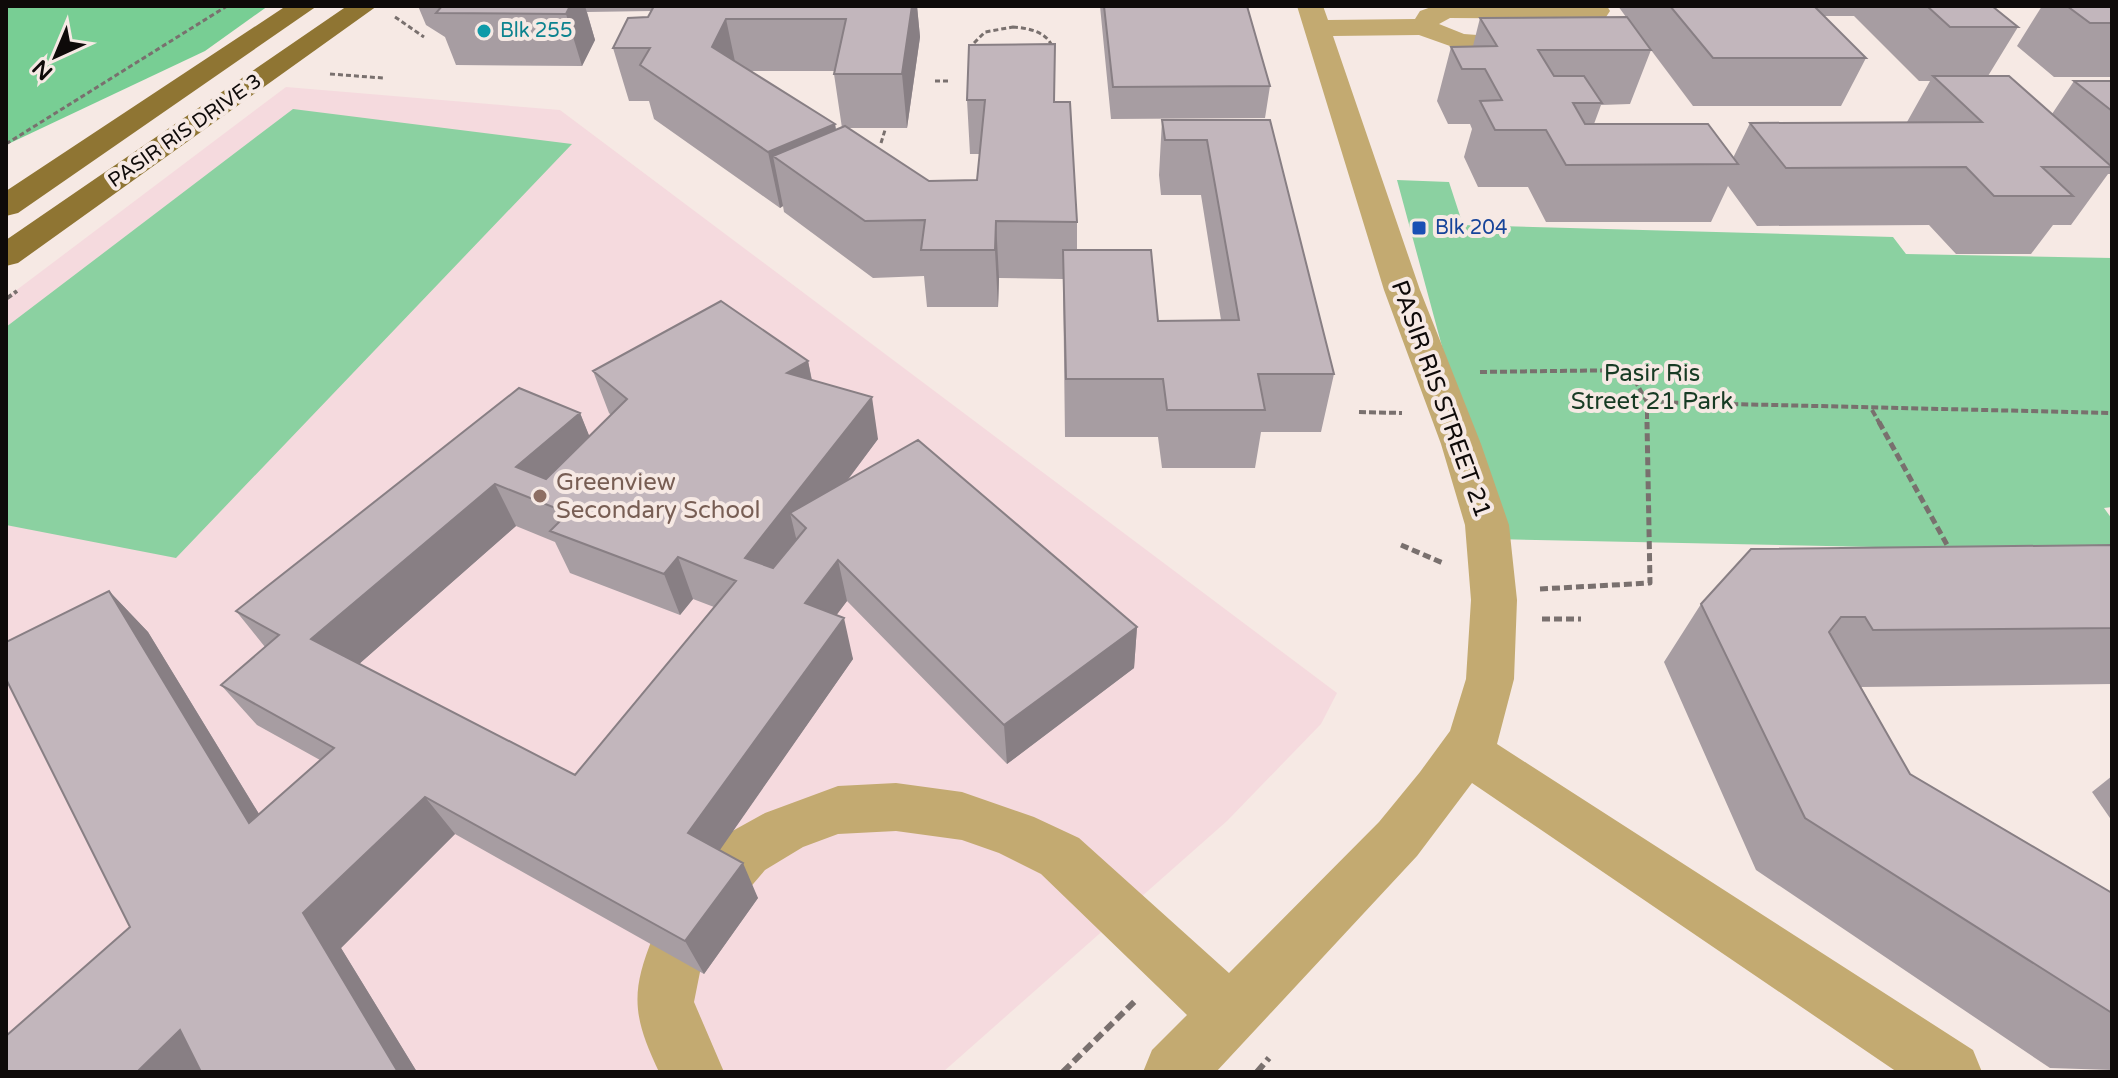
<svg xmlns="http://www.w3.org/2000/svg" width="2118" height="1078" font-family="'Varela Round',sans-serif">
  <rect width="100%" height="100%" fill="#f6e9e4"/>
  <path fill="#f5dade" d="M286,87L560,110L1337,693L1321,724L1227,821L943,1072H6V298Z"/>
  <path fill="#8bd1a1" d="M293,109L572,144L176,558L6,525V327Z
    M1397,180L1449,182L1463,225L1893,237L1906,254L2112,258V507L2104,508L2112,519V552L1494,539Z"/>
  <path fill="#78ce94" d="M6,6H268L205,51L6,145Z"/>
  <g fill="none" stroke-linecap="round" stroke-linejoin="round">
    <path stroke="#79706e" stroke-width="3" stroke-dasharray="5 3" stroke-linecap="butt" d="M395,17L424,37
      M1013,27C1027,28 1044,31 1051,44L1048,51C1024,64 989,71 973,44L985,32Z
      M330,74L383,78
      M935,81H949
      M881,143L885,130
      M6,144L227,6"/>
    <path stroke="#79706e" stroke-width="4" stroke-dasharray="7 3" stroke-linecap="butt" d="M6,299L17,291
      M1480,372L1629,370L1647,402L2112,413
      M1647,402V424
      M1872,410L1880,424
      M1359,412L1402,413"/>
    <path stroke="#79706e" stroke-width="5" stroke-dasharray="8 4" stroke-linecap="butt" d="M1879,422L1951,552
      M1401,545L1443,563
      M1540,589L1650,583L1647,422
      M1542,619H1581"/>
    <path stroke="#79706e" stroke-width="6" stroke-dasharray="10 5" stroke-linecap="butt" d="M1063,1072L1136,1000
      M1257,1072L1269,1058"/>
    <path fill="#c3aa71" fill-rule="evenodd" d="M1297,6H1323L1328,20L1415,19L1420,11L1434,6H1607L1610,11L1606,17L1597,19L1450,18L1439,24L1464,34L1544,40L1548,46L1544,52L1534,54L1464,51L1419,35L1333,36L1420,290L1481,444L1509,525L1517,600L1514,679L1497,744L1973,1050L1982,1072H1897L1472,783L1417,856L1216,1072H1143L1152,1050L1187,1015L1041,874L999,853L962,840L896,831L838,834L803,847L765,870L742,897L722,905L702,897L694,879L702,861L727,834L765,813L838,786L896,783L962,792L1034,817L1079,838L1229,973L1379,822L1420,772L1450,731L1466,679L1471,600L1465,525L1441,444L1384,290Z
      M674,929L695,937L703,957L694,1002L724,1072H659C633,1017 630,993 653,937Z"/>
    <path fill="#8f7533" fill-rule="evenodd" d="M286,6H317L18,213L6,216V191Z
      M347,6H377L18,263L6,266V240Z"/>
  </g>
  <path fill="#a79da2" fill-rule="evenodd" d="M418,6H917L920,37L907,128H847L929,181L977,180L980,154H970L967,100L1055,102L1077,222V250L1158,321L1221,320L1201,195H1161L1159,175L1162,120H1270L1334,374L1321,432H1261L1255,468H1162L1158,437H1065L1063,279L999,278L998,307H927L924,276L873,278L784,212L783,206L780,208L654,119L649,101H629L613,48L648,17L652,11L587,12L595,40L582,66L456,65L445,37L426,25ZM750,71H835L834,74L842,128L836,130L835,124Z
    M1100,6H1247L1270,86L1265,118L1111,119Z
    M1618,6H1992L2018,27L1988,76L2052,114L2074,81H2112V174H2108L2071,225H2053L2031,254H1956L1929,225L1757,226L1728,186L1711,222H1546L1528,187H1478L1464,157L1472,129L1470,124H1448L1437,101L1451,47L1473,46L1480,18L1626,17ZM1823,16H1854L1919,81H1930L1907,122L1750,123L1733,158L1594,124L1601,105L1630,104L1651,50L1693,106H1841L1866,58Z
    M2042,6H2112V77H2054L2017,46Z
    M808,361L812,380L878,439L847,481L1137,627L1134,668L1007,764L847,601L836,615L853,659L719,850L758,898L704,974L455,834L341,948L417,1072H6L130,927L109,591L148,632L259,814L320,760L257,725L221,685L265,647L236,611L580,413L589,436L611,415L609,413L593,371ZM516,526L555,542L570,573L680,615L693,599L714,607L575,775L359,664Z
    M2112,545V684L1861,687L1910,774L2112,893V1070L2050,1068L1756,870L1664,662L1701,604Z
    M2112,776V821L2092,792Z"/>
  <path fill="#887f84" d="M570,6H585L595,40L582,66L566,14Z
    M912,6H917L920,37L907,128L902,74Z
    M726,19L737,71L712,47Z
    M835,124L843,179L773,156L783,206L780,208L768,152Z
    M996,221L999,278L998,307L995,250Z
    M808,361L816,403L787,373Z
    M872,397L878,439L807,534L806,528L790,513L798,546L758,599L745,558Z
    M580,413L597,455L543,503L516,467Z
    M495,484L516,526L342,679L311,639Z
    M678,557L693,599L680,615L664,574Z
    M838,560L847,601L815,644L805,603Z
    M109,591L148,632L287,860L249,823Z
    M844,618L853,659L706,870L688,833Z
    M1137,627L1134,668L1007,764L1004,725Z
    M425,797L455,834L341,948L417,1072H398L303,913Z
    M743,863L758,898L704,974L685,941Z
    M180,1030L215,1072H137Z"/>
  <path fill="#c2b6bc" stroke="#887f84" stroke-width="2" fill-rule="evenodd" d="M442,6H570L566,14L436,13Z
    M654,6H912L902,74H834L846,19H726L712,47L835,124L768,152L640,65L650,48H613L628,18L648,17Z
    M1104,6H1247L1270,86L1113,87Z
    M1670,6H1814L1866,58H1713Z
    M1927,6H1992L2018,27H1950Z
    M2067,6H2112V23H2090Z
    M1627,17L1651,50H1538L1554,76H1584L1602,103H1573L1585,124H1708L1738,164L1566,165L1546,130H1495L1480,101L1502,100L1485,69H1462L1451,47L1497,46L1480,18Z
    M1055,44L1054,102H1070L1077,222L996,221L995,250H921L925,220L865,221L773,156L845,126L929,181L977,180L985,100H967L969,45Z
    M1933,76H2009L2112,167H2042L2073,196H1994L1966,167L1786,168L1750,123L1982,122Z
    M2074,81H2112V111Z
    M1162,120H1270L1334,374H1258L1265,410H1167L1163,379H1066L1063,250H1151L1158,321L1239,320L1207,140H1165Z
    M721,301L808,361L787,373L872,397L745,558L773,568L806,528L790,513L918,440L1137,627L1004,725L838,560L805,603L844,618L688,833L743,863L685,941L425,797L303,913L398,1072H201L180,1030L137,1072H6V1036L130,927L6,679V642L109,591L249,823L334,748L221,685L279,635L236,611L519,388L580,413L516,467L546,479L627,399L593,371ZM495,484L568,513L550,531L664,574L678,557L736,581L575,775L311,639Z
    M2112,545V628L1873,630L1865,617H1841L1829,632L1910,774L2112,893V1013L1805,818L1701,604L1751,549Z"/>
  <circle fill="#0f9aa8" stroke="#f6e9e4" stroke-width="3" cx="484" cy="31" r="8"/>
  <rect fill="#1a4fb4" stroke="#f6e9e4" stroke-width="3" x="1411" y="220" width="16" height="16" rx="4"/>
  <circle fill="#8d6e63" stroke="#f6e9e4" stroke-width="3" cx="540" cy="496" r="8"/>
  <g text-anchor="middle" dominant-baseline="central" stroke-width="8" stroke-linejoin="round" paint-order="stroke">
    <g font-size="20" fill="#0d838f" stroke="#f6e9e4" text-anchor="start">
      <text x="500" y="31">Blk 255</text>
    </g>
    <g font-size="20" fill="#0e0a09" stroke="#f6e9e4">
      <text transform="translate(185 131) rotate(-35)">PASIR RIS DRIVE 3</text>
    </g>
    <g font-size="20" fill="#164399" stroke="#f6e9e4" text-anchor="start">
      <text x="1435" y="228">Blk 204</text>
    </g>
    <g font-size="24" fill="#173b24" stroke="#f6e9e4">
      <text x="1652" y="373">Pasir Ris<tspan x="1652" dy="28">Street 21 Park</tspan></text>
    </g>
    <g font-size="24" fill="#0e0a09" stroke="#f6e9e4">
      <text transform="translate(1441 399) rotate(70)">PASIR RIS STREET 21</text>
    </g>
    <g font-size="24" fill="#785e54" stroke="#f6e9e4" text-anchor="start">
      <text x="556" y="482">Greenview<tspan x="556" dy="28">Secondary School</tspan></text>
    </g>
  </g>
  <rect width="2118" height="1078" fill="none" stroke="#0e0a09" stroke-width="16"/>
  <g transform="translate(56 56) rotate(224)" stroke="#f6e9e4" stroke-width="6" paint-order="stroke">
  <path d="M0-6L14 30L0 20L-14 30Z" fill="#0e0a09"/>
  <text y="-12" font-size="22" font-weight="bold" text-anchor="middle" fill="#0e0a09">N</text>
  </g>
</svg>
